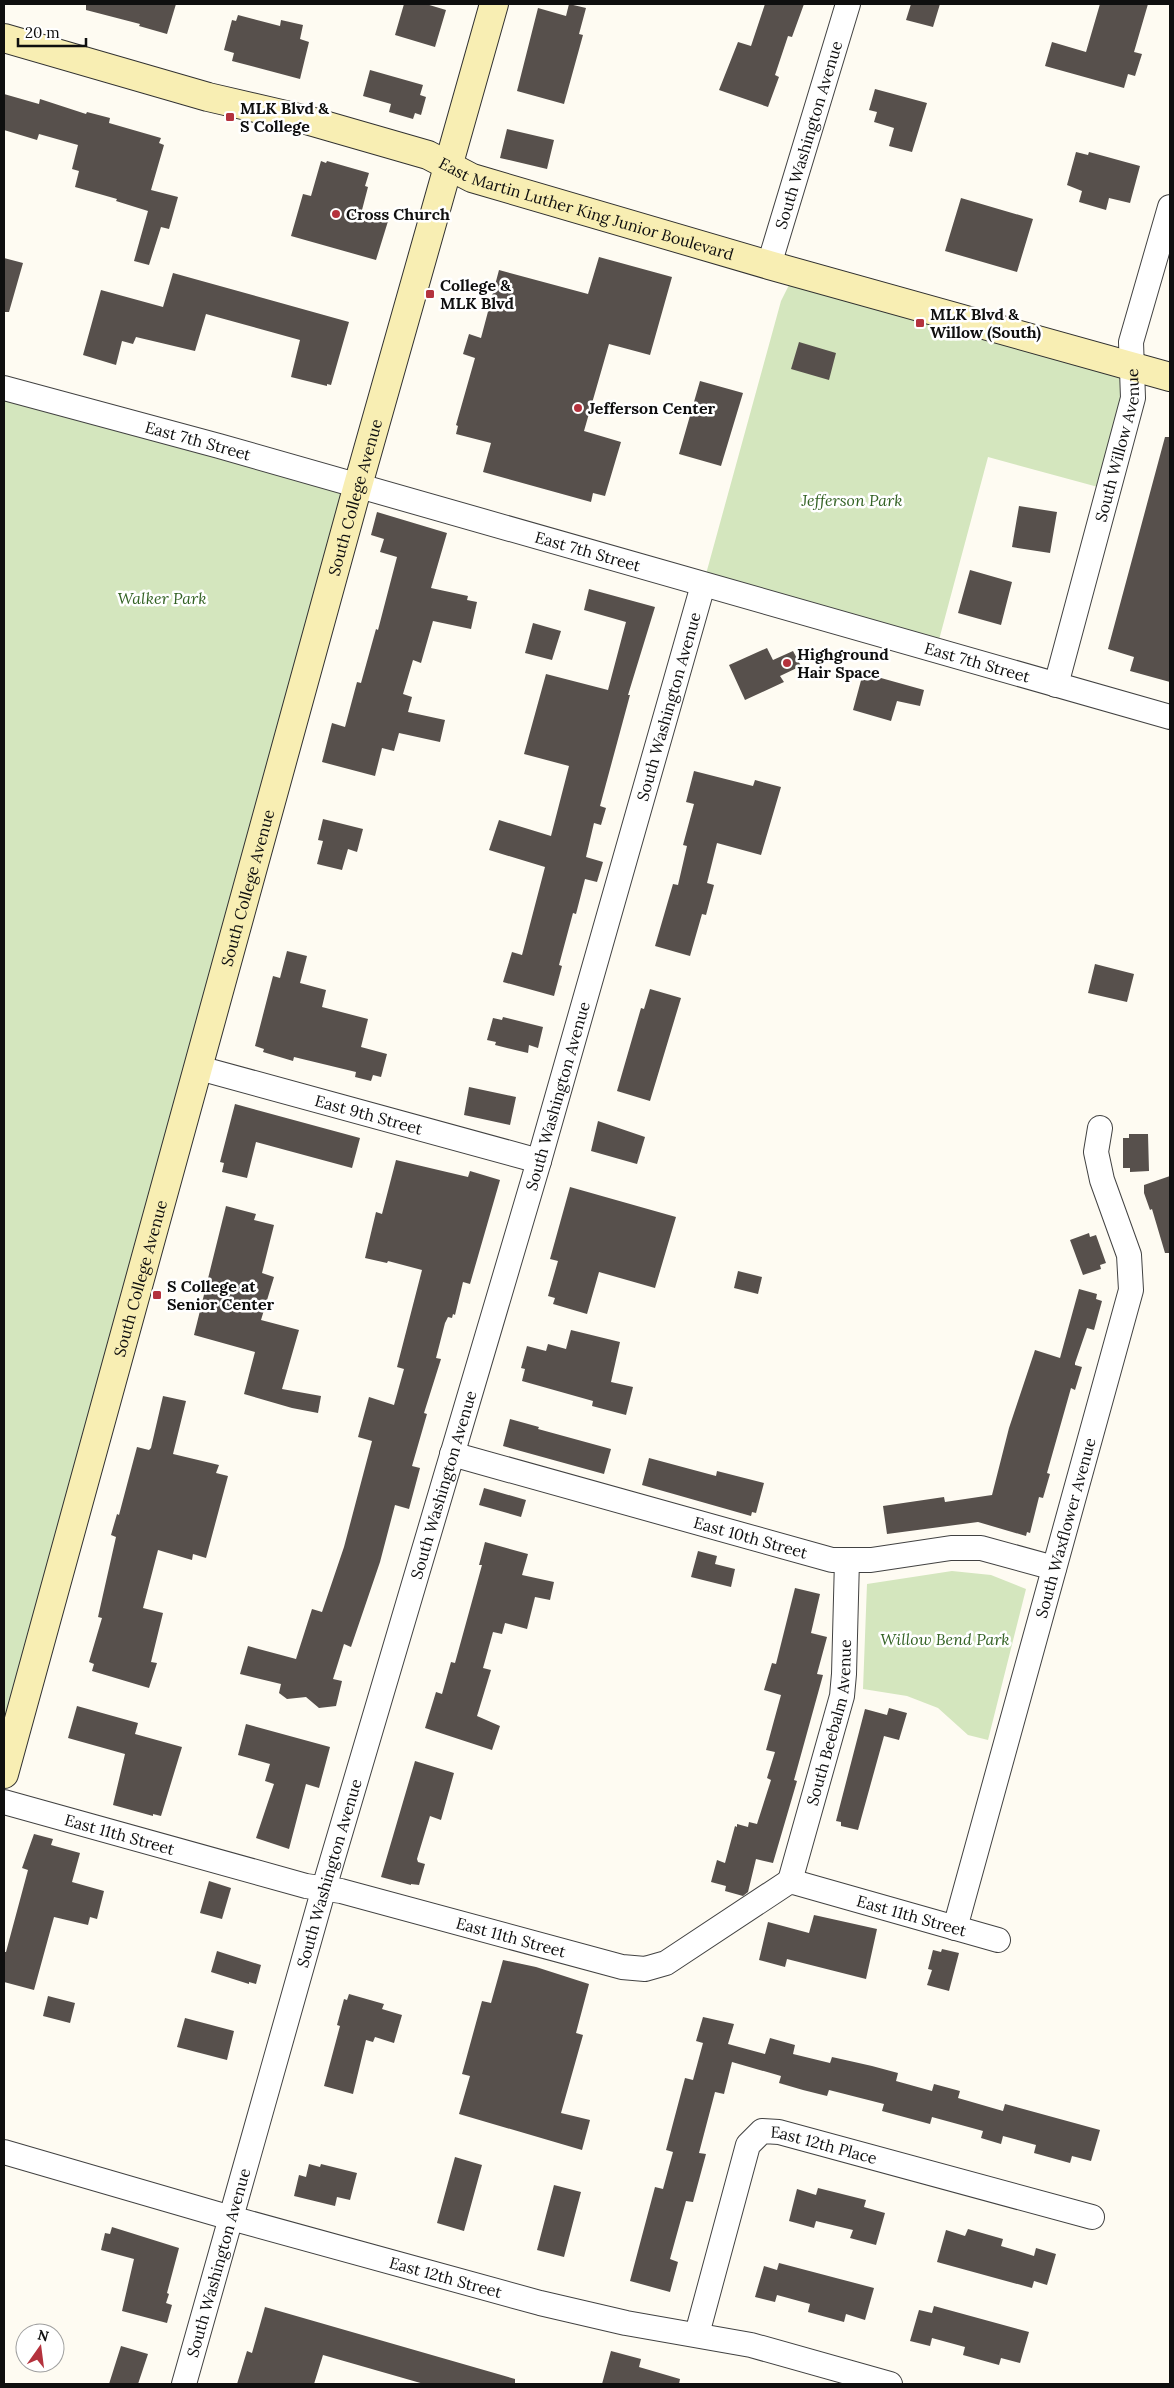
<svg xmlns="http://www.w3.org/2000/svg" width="1174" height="2388" font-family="Lora,serif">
  <rect width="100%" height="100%" fill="#fefbf2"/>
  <path fill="#d4e6be" d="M795,273L1132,367L1109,490L988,457L936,651L703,585L781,301Z
    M4,388L358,485L4,1774Z
    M952,1571L991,1575L1026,1589L988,1740L968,1735L938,1708L907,1696L863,1689L867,1584Z"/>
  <path fill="#57504c" d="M86,4H176L167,34L139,26L140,24L86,10Z
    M404,4H426L446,10L435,47L395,35Z
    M569,4L586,8L579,34L583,35L564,104L517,91L538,8L566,16Z
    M765,4H804L792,37L788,36L775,75L779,77L768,107L719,90L738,42L751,46Z
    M911,4H940L933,27L906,20Z
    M1100,4H1148L1134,52L1142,54L1135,76L1128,74L1124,88L1045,66L1052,42L1086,52Z
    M238,15L280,26L281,20L303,25L300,39L309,42L300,79L232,61L234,53L224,50L232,20L236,21Z
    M370,70L423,85L420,95L426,97L421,115L415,113L413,119L389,112L391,104L363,96Z
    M875,89L927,103L912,152L889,146L894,128L874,122L877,112L869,110Z
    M4,94L39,104L40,99L86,114L87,112L110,118L109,123L161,138L159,143L164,145L151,190L178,197L169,229L161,227L149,265L134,261L148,211L116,201L117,199L75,187L79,171L72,169L78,145L39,134L37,140L4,130Z
    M507,129L554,140L547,169L500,158Z
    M1076,152L1088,155L1089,152L1140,166L1130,203L1109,198L1106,210L1079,202L1082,191L1067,185Z
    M321,161L326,163L327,161L369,173L365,186L368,187L362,210L389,218L376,260L291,236L303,194L311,196Z
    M961,198L1033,219L1017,272L945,251Z
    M599,257L672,277L650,355L609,344L584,431L621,442L605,496L593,493L591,502L483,472L491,443L456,434L458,426L456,425L475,358L463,354L469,334L481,338L499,270L588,294Z
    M4,258L23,263L9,312H4Z
    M173,273L349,322L331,385L327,384V386L291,377L300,340L206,314L195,351L136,337L133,344L122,341L116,365L83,355L101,290L163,307Z
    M799,342L836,353L829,380L791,369Z
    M700,381L743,393L721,466L679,454Z
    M1165,437H1170V682L1130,671L1134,657L1108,649Z
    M1019,506L1057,512L1050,553L1012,547Z
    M377,512L447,533L431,588L468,596L467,600L477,602L471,629L433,621L421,663L413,660L403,694L412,697L408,712L445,720L440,742L399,733L394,751L382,748L375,776L322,762L332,723L345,727L357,682L361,683L376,629L378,630L397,557L380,552L384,539L371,535Z
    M970,570L1012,582L1001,625L958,613Z
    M589,589L655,607L628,695H630L600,806L606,808L601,825L594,823L586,857L603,862L597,882L585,879L576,914L573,913L559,965L562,966L554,996L503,982L512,952L522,955L545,867L489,850L499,820L551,836L569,766L524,754L546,674L608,690L626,622L584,610Z
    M533,623L561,631L552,660L525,653Z
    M767,648L773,660L793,651L801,666L780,676L784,682L745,700L729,665Z
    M863,673L924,690L920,706L897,701L891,721L853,710Z
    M694,771L753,786L755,780L781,787L761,855L717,843L707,883L714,885L706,915L702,914L690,956L655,946L673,884L678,885L687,846L683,845L694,804L686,802Z
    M323,819L363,829L357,852L348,849L342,870L317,864L323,841L318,840Z
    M287,951L307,956L300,983L326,990L322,1007L368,1019L361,1047L387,1054L381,1077L373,1075L371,1081L355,1077L356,1072L294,1057L293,1061L263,1052L264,1049L255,1046L273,976L280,978Z
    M1095,964L1134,974L1127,1002L1088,993Z
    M650,989L681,998L650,1101L617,1091L641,1008L644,1009Z
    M503,1017L543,1027L538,1048L529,1045L528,1053L495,1045L496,1042L487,1040L493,1018L502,1020Z
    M469,1087L516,1097L510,1125L464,1115Z
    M235,1104L360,1138L352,1168L256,1142L247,1178L222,1172L224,1163L220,1162Z
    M598,1121L645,1137L637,1164L591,1151Z
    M1129,1134H1148L1149,1171L1130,1172V1168H1123V1138H1129Z
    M396,1160L468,1177L470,1171L500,1180L470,1284L463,1282L455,1315L453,1314L452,1318L448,1317L445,1323L436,1358L441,1359L424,1413L427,1414L412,1466L420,1468L409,1509L395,1505L380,1562L351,1647L344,1644L333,1679L342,1681L336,1706L319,1708L306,1697L287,1699L279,1693L281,1684L240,1674L248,1646L296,1659L312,1609L322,1612L344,1547L372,1441L358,1437L369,1397L394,1405L404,1369L397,1367L422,1270L388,1261L387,1263L365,1258L376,1212L382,1214Z
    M1170,1176V1253H1165L1152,1209L1150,1210L1144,1193V1185Z
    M570,1187L676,1217L655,1288L599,1272L587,1314L553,1304L555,1298L548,1296L558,1261L550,1259Z
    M226,1206L256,1214L254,1220L274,1225L262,1273L274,1277L261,1320L299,1330L282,1389L321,1396L318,1413L292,1408L244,1394L255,1352L194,1335Z
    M1089,1233L1090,1237L1096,1235L1106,1263L1100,1265L1101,1269L1083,1275L1070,1240Z
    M738,1271L762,1277L758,1294L734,1288Z
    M1079,1289L1097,1294L1096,1299L1102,1301L1094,1330L1087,1328L1075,1363V1365L1082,1367L1075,1390L1071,1388L1047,1473L1050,1474L1043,1498L1039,1497L1030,1533L1027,1532L1026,1536L978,1522L887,1534L883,1506L944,1497L945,1502L992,1495L1009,1428L1035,1350L1060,1358Z
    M571,1330L620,1342L611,1382L633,1387L626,1415L592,1406L593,1401L522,1381L525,1369L521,1368L527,1346L546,1351L548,1344L566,1349Z
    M163,1396L186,1401L173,1454L219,1465L216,1473L228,1476L206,1558L193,1554L192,1560L158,1550L143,1608L163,1613L151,1662L157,1663L149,1688L92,1671L94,1664L89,1662L102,1618L98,1617L116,1537L111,1535L117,1514L119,1515L137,1447L149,1450L151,1448Z
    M510,1419L539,1427L538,1429L611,1449L604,1474L503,1446Z
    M649,1458L716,1476L717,1471L764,1483L756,1513L752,1512L751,1516L642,1485Z
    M484,1488L526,1500L521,1517L479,1505Z
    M485,1542L528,1554L522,1575L554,1582L550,1600L535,1597L527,1629L505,1623L502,1634L493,1632L483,1668L491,1670L477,1716L500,1726L492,1750L425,1728L436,1692L442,1694L451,1662L455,1663L482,1565H479Z
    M698,1551L717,1556L715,1564L735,1569L731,1587L691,1577Z
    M795,1588L820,1594L811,1633L827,1637L817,1674L823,1675L794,1780L797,1781L773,1863L756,1859L748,1892L743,1896L725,1891L726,1886L711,1882L717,1860L725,1863L735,1826L737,1827V1824L748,1827L749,1822L757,1824L771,1780L767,1778L775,1752L766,1750L781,1695L764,1690L772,1663L776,1664Z
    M77,1706L138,1723L135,1734L182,1747L161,1816L153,1814V1816L113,1805L125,1754L68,1738Z
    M889,1708L907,1713L899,1740L884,1736L858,1830L841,1826V1822L836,1821L865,1709L887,1715Z
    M246,1724L330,1747L319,1788L306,1784L289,1849L256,1838L274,1784L265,1781L270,1764L238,1755Z
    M415,1761L454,1773L441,1820L430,1816L417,1859L418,1862L425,1864L419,1885L411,1884V1885L381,1877Z
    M34,1834L53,1839L51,1845L80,1853L72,1882L104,1891L97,1919L90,1917L88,1925L54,1917L34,1990L4,1982V1952H6L28,1870L22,1868Z
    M209,1881L231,1888L222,1919L200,1913Z
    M814,1915L877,1929L866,1979L787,1959L785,1967L759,1960L768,1922L809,1933Z
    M942,1949L959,1953L949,1991L927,1985L932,1970L928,1969L933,1950L941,1952Z
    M217,1951L261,1965L256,1984L249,1982V1984L211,1972Z
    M503,1960L536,1967L589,1984L576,2033L583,2035L561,2113L590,2120L582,2150L459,2114L470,2076L462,2074L482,2001L491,2003Z
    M349,1994L384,2004L382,2009L402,2015L394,2043L375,2037L373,2042L366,2040L353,2094L324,2086L340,2026L337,2025L344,1999L347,2000Z
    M48,1996L75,2003L70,2023L43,2016Z
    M703,2017L734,2024L728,2044L765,2054L770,2038L795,2045L793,2054L830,2063L832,2057L872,2066L898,2073L896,2081L932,2091L934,2084L960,2091L958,2098L1003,2111L1005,2104L1100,2130L1091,2161L1072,2156L1070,2163L1034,2153L1036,2145L1003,2136L1001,2144L981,2138L983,2131L932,2117L930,2124L882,2111L884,2104L829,2090L827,2096L803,2090L779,2083L781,2076L732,2062L724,2094L715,2092L699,2153L706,2154L693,2202L686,2201L670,2259L678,2262L670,2292L630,2281L655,2187L663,2189L673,2152L666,2150L685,2078L693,2080L703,2043L696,2041Z
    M185,2018L234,2031L227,2060L177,2047Z
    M455,2157L482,2165L464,2231L437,2223Z
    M309,2164L320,2167L321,2164L357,2173L350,2200L337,2197L335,2206L294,2196L299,2175L306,2177Z
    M554,2185L581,2192L564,2257L537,2250Z
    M818,2188L866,2200L864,2207L885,2213L876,2245L850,2238L853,2230L816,2221L814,2228L789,2221L797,2189L816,2195Z
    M112,2227L179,2248L167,2293L169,2294L166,2303L172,2305L167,2323L122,2311L134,2259L101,2250L105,2233L110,2234Z
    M968,2229L1003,2239L1001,2246L1018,2251L1034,2256L1036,2248L1056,2254L1047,2285L1034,2281L1032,2288L937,2262L946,2230L965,2236Z
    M779,2263L874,2288L865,2320L846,2314L844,2322L808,2312L810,2304L777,2295L775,2302L755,2297L764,2266L777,2270Z
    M934,2306L1029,2332L1020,2363L1001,2358L999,2365L963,2355L965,2347L932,2338L930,2346L910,2341L919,2310L932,2313Z
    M265,2307L515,2379V2384H424L323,2355L314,2384H237L247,2351L252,2353Z
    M121,2346L148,2354L138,2384H109Z
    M611,2351L641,2359L639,2367L680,2379L679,2384H602Z"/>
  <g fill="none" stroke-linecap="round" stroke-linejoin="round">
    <defs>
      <g id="street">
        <path id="s1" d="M769,265L848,4"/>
        <path id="s2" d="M4,388L219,446L1170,717"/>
        <path id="s3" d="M1056,685L1133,398L1131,342L1170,207"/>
        <path id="s4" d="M199,1068L539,1161"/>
        <path id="s5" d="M452,1454L832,1560H871L951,1548H981L1054,1568"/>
        <path id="s6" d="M4,1802L306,1886L341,1891L622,1967L645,1969L666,1963L790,1881L998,1940"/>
        <path id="s7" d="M790,1881L842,1696L844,1674L847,1560"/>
        <path id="s8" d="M955,1928L1131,1290L1129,1255L1102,1180L1096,1152L1100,1128"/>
        <path id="s9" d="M4,2152L231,2218L540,2303L626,2323L751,2345L890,2384"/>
        <path id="s10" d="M697,2334L748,2145L762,2131L779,2132L1092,2217"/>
        <path id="s11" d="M184,2384L324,1888L539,1161L703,585"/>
      </g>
      <g id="secondary">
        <path id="s12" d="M4,38L208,97L303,119L428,155L472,178L769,265L1170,377"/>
        <path id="s13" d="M4,1774L358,485L494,4"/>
      </g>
    </defs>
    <use href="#street" stroke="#424242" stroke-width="26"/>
    <use href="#secondary" stroke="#313131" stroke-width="30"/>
    <use href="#street" stroke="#fff" stroke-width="24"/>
    <use href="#secondary" stroke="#f8eeb3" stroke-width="28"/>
  </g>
  <g fill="#b4323d" stroke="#fff" stroke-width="2">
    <rect x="225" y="112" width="10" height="10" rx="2.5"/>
    <circle cx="336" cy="214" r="5"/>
    <rect x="425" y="289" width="10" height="10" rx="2.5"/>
    <rect x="915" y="318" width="10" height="10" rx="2.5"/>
    <circle cx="578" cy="408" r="5"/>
    <circle cx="787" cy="663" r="5"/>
    <rect x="152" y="1290" width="10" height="10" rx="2.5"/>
  </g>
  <g text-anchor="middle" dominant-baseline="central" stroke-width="5" stroke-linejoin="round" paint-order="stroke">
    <g font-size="16" font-weight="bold" fill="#0f0f0f" stroke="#fff" text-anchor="start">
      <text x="240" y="108">MLK Blvd &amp;<tspan x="240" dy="18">S College</tspan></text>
      <text x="346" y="214">Cross Church</text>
      <text x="440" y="285">College &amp;<tspan x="440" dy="18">MLK Blvd</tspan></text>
      <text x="930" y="314">MLK Blvd &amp;<tspan x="930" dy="18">Willow (South)</tspan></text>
      <text x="588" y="408">Jefferson Center</text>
      <text x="797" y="654">Highground<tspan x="797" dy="18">Hair Space</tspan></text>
      <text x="167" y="1286">S College at<tspan x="167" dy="18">Senior Center</tspan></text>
    </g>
    <g font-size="16" fill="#0f0f0f" stroke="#fff">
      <text stroke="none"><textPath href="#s1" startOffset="136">South Washington Avenue</textPath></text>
      <text stroke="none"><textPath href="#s12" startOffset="608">East Martin Luther King Junior Boulevard</textPath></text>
      <text stroke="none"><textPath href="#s2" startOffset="201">East 7th Street</textPath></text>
      <text stroke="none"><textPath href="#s3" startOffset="248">South Willow Avenue</textPath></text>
      <text stroke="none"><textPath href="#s13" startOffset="1324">South College Avenue</textPath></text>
      <text stroke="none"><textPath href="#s2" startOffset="606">East 7th Street</textPath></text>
      <text stroke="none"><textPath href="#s2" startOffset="1011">East 7th Street</textPath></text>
      <text stroke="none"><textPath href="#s11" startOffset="1746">South Washington Avenue</textPath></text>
      <text stroke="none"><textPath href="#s13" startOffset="919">South College Avenue</textPath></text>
      <text stroke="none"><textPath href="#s11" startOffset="1341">South Washington Avenue</textPath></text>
      <text stroke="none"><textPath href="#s4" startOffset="176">East 9th Street</textPath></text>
      <text stroke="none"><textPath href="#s13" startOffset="514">South College Avenue</textPath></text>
      <text stroke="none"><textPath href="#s11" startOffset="936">South Washington Avenue</textPath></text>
      <text stroke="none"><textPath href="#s8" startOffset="415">South Waxflower Avenue</textPath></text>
      <text stroke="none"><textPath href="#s5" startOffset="310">East 10th Street</textPath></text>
      <text stroke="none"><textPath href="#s7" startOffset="164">South Beebalm Avenue</textPath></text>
      <text stroke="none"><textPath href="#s6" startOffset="120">East 11th Street</textPath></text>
      <text stroke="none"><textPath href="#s11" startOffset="531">South Washington Avenue</textPath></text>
      <text stroke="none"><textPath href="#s6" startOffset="960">East 11th Street</textPath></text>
      <text stroke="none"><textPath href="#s6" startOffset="525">East 11th Street</textPath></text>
      <text stroke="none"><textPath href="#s10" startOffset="279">East 12th Place</textPath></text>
      <text stroke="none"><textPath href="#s11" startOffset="126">South Washington Avenue</textPath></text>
      <text stroke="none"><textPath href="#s9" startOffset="459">East 12th Street</textPath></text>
    </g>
    <g font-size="16" font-style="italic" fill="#336224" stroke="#fff">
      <text x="852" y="500">Jefferson Park</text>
      <text x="162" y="598">Walker Park</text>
      <text x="945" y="1639">Willow Bend Park</text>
    </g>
  </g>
  <rect width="1174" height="2388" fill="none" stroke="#0f0f0f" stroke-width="10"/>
  <g transform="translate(40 2348) rotate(14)"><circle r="24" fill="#ffffff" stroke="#9f9f9f"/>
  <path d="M0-4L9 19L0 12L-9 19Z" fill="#b4323d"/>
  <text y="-8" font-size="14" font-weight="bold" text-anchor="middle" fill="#0f0f0f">N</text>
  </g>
  <path d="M18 38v8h68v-8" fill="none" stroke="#0f0f0f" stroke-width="2.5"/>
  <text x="25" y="38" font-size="15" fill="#0f0f0f" stroke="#ffffff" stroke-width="4" paint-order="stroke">20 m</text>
</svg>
